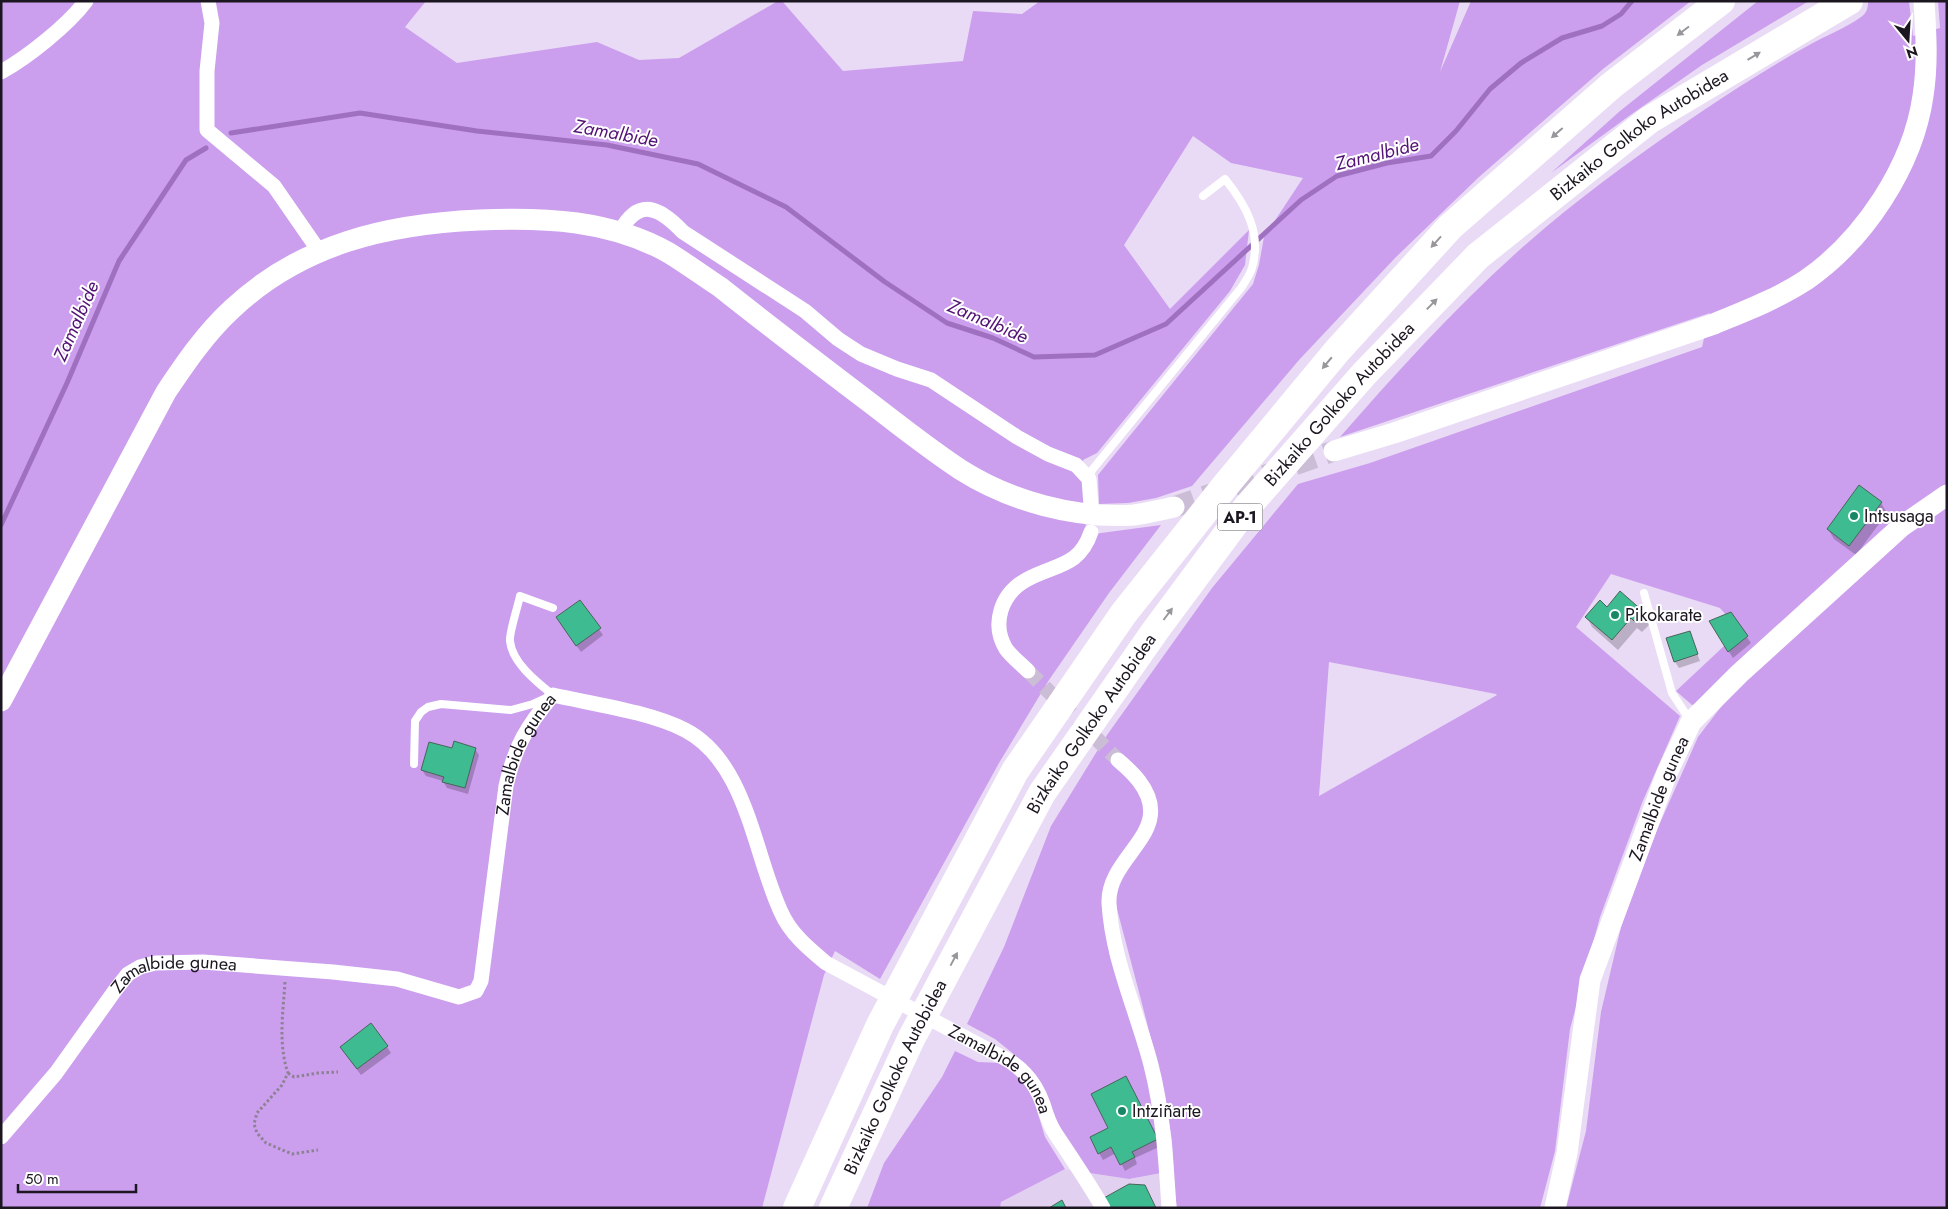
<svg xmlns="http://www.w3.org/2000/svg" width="1948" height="1209" font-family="Jost,sans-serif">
  <rect width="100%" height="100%" fill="#e9dbf5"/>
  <path fill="#e2d0f1" d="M1065,1169L1129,1179L1161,1173L1166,1208H1000L1001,1202Z"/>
  <path fill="#cc9eee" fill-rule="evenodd" d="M1,1H426L405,27L457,63L597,42L639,60L679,58L778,1H782L843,71L963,61L973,11L1022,14L1040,1H1460L1440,72L1471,1H1691L1603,69L1479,177L1396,257L1299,360L1192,486L1156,498L1128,503L1099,504L1098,475L1253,284L1259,265L1264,237L1303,178L1231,163L1193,136L1124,245L1170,309L1249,230L1245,265L1230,291L1097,453L1083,460L1086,535L1161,525L1109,593L1049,680L999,763L880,979L835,951L824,975L762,1208H1Z
    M1758,1H1809L1702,65L1629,116L1551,173L1620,111Z
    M1868,1H1909L1913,36L1940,28L1938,1H1947V1208H1566L1586,1131L1601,1012L1621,927L1656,832L1698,737L1727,699L1692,705L1676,691L1740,631L1720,608L1611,574L1576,627L1680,716L1642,803L1600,917L1570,1029L1555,1151L1540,1208H1177C1172,1181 1175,1154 1170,1128C1157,1054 1136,982 1117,909L1109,953L1141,1050L1156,1113L1161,1173L1129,1179L1090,1173L1053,1120L1047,1096L1026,1064L995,1039L967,1024L1004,947L1051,826L1107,735L1212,588L1298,484L1370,463L1702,347L1710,313L1340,437C1404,364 1471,290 1546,227C1596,185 1648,148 1701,112C1737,88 1773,65 1811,44C1827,35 1846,28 1861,17C1867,13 1868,8 1868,1ZM1329,662L1496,694L1497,695L1319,796Z
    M955,1051L978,1062L1001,1063L1018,1074L1030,1087L1045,1137L1065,1169L1001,1202L1000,1208H867L884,1163L942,1077Z"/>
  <path fill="#0003" d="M1881,503L1887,513L1856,555L1834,539L1828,529Z
    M580,602L603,635L581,652L561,624Z
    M1607,608L1644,614L1650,624L1642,632L1637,628L1618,650L1592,627L1587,617Z
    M1730,613L1751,643L1733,658L1714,628Z
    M1689,632L1700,661L1679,668L1675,662Z
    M475,749L479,755L468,794L447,788L443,781L426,776L422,770L453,750Z
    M387,1047L391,1053L361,1075L345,1054Z
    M1129,1084L1161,1146L1135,1158L1137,1164L1125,1171L1116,1153L1103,1160L1099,1153Z"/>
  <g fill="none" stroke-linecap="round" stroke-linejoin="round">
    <path stroke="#a070c0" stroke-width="5" d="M231,133L360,113L477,131L607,145L698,164L786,207L885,282L947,323L993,338L1034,357L1095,355L1166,324L1301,200L1337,176L1387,163L1431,156L1456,131L1490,89L1521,63L1562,38L1602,26L1621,14L1632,1
      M1,525L67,383L119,261L186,160L206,148"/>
  </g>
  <path fill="#3ebb91" stroke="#496559" d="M1859,485L1882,502L1849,546L1827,529Z
    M1620,591L1645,613L1636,623L1631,618L1612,640L1585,617L1600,600L1607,607Z
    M580,600L601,628L576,646L556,617Z
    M1731,612L1748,636L1728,652L1709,621Z
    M1690,631L1698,654L1674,662L1666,638Z
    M454,741L476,748L465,788L442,782L444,777L421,770L429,742L452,748Z
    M371,1023L388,1046L357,1069L340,1047Z
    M1126,1076L1158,1139L1132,1152L1135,1157L1120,1165L1111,1147L1098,1154L1090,1137L1108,1128L1091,1094Z
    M1129,1184L1145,1185L1156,1208H1106L1102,1199Z
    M1062,1200L1066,1208H1049Z"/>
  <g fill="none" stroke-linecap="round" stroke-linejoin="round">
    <path stroke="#cabdd5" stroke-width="15" stroke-dasharray="15 8" stroke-linecap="butt" d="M1028,671L1118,760"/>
    <path stroke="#cabdd5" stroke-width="21" stroke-dasharray="21 11" stroke-linecap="butt" d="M1174,507L1334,451"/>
    <path stroke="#8c8294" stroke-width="3" stroke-dasharray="2.5 2.5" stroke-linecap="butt" d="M285,982C283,1013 278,1044 288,1073L282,1085L257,1113L254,1124L257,1133L266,1143L292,1154L318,1150
      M288,1073L294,1077L318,1073L338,1072"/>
    <path stroke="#fff" stroke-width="8" d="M1089,479L1092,470L1241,288C1245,282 1250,275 1252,268C1262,233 1246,205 1225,179L1203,196
      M1644,593L1672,693L1691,722
      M414,764L415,721L421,712L428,707L441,704L511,710L533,704L553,695C538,683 512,663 510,641C509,633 518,606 520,596L553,608"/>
    <g stroke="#fff" stroke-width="15">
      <path d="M208,1L212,23L207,71V130L274,186L319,251"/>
      <path d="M1,72C28,57 68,25 86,1"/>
      <path d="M620,232C639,196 660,208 683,232L805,311L838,339L861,354L897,369L931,380L1017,437L1048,454L1076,465L1089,479L1091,506"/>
      <path d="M1028,671C1021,664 1012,657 1006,649C991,624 1001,594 1026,580C1054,564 1079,568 1091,532"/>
      <path d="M1118,760C1125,766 1133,773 1139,781C1178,832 1107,855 1109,903C1112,959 1137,1011 1151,1065C1163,1112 1166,1160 1169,1208"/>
      <path id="s1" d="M1,1137L56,1073L116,989L128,974L140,967L155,963L203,962L333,972L397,979L459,997L476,991L481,981L506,786C515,746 527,726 553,695C593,704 650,712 685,730C747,762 754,855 781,912C790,933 808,948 826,963L994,1053C1019,1064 1034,1079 1043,1104C1046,1114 1049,1124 1055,1133C1071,1157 1088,1182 1103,1208"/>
    </g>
    <g stroke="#fff" stroke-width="21">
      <path d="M1334,451L1394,433L1714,324C1745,311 1777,299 1806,280C1864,240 1913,166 1923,96C1928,64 1926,33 1924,1"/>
      <path d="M1,701L166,392C186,362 206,333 232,309C301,244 387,224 479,220C544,217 611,220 669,253C687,264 703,276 720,287C769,326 819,364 869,402C899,425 929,449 961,470C1010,501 1075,519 1134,515C1147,513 1161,510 1174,507"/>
      <path id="s2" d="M1555,1208L1567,1153L1590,980L1667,773L1691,722L1739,674L1902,526L1947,495"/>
    </g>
    <g stroke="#fff" stroke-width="28">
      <path d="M797,1208L880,1025L1015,771L1124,613L1225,486L1337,351L1450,227L1612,85L1721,1"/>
      <path id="s3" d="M833,1208L911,1039L1042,793L1155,631L1247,507L1364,374L1478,256L1649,120L1849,1"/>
    </g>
  </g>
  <defs><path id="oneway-solid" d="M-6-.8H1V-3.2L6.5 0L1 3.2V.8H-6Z" transform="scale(1.25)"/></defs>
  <g fill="#98969a">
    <use href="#oneway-solid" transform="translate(1683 31) rotate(143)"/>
    <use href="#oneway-solid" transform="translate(1754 56) rotate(-31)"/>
    <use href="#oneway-solid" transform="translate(1557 133) rotate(139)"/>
    <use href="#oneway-solid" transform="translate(1436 242) rotate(132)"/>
    <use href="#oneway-solid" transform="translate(1432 304) rotate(-46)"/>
    <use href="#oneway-solid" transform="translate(1327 363) rotate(130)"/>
    <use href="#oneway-solid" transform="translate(1168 614) rotate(-53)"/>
    <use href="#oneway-solid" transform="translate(954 959) rotate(-62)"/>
  </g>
  <g fill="#178765" stroke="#fff" stroke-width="2">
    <circle cx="1854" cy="516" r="5"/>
    <circle cx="1615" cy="615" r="5"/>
    <circle cx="1122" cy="1111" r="5"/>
  </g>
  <g text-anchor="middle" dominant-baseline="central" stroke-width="4" stroke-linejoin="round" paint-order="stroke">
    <rect fill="#fff" stroke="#5f5c62" stroke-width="1" x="1217.5" y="503.5" width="45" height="27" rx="4"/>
    <g font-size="16" font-weight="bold" fill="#1b161f">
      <text x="1240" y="517">AP-1</text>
    </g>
    <g font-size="18" fill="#1b161f" stroke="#fff">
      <text stroke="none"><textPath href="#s3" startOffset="1360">Bizkaiko Golkoko Autobidea</textPath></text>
      <text stroke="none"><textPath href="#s3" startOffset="955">Bizkaiko Golkoko Autobidea</textPath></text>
      <text stroke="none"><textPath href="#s3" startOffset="550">Bizkaiko Golkoko Autobidea</textPath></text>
      <text stroke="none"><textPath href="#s1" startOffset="806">Zamalbide gunea</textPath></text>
      <text stroke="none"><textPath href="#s2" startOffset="425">Zamalbide gunea</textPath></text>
      <text stroke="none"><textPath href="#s1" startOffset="252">Zamalbide gunea</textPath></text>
      <text stroke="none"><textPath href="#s1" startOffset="1496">Zamalbide gunea</textPath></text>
      <text stroke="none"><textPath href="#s3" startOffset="145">Bizkaiko Golkoko Autobidea</textPath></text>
    </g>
    <g font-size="18" fill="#1b161f" stroke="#fff" text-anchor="start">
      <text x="1864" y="516">Intsusaga</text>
      <text x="1625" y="615">Pikokarate</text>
      <text x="1132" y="1111">Intziñarte</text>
    </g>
    <g font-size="19" font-style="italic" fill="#531375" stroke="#fff">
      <text transform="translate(616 133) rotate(10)">Zamalbide</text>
      <text transform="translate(1377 154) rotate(-14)">Zamalbide</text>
      <text transform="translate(76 321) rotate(-66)">Zamalbide</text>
      <text transform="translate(988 321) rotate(23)">Zamalbide</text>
    </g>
  </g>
  <rect width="1948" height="1209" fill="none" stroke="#1b161f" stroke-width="5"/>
  <g transform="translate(1908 40) rotate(162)" stroke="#ffffff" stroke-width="4" paint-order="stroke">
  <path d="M0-4L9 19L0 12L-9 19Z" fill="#1b161f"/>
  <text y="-8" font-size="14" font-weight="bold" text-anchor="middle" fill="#1b161f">N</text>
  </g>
  <path d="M18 1184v8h118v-8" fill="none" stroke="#1b161f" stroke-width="2.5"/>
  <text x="25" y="1184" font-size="15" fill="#1b161f" stroke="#ffffff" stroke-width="4" paint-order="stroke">50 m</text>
</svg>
